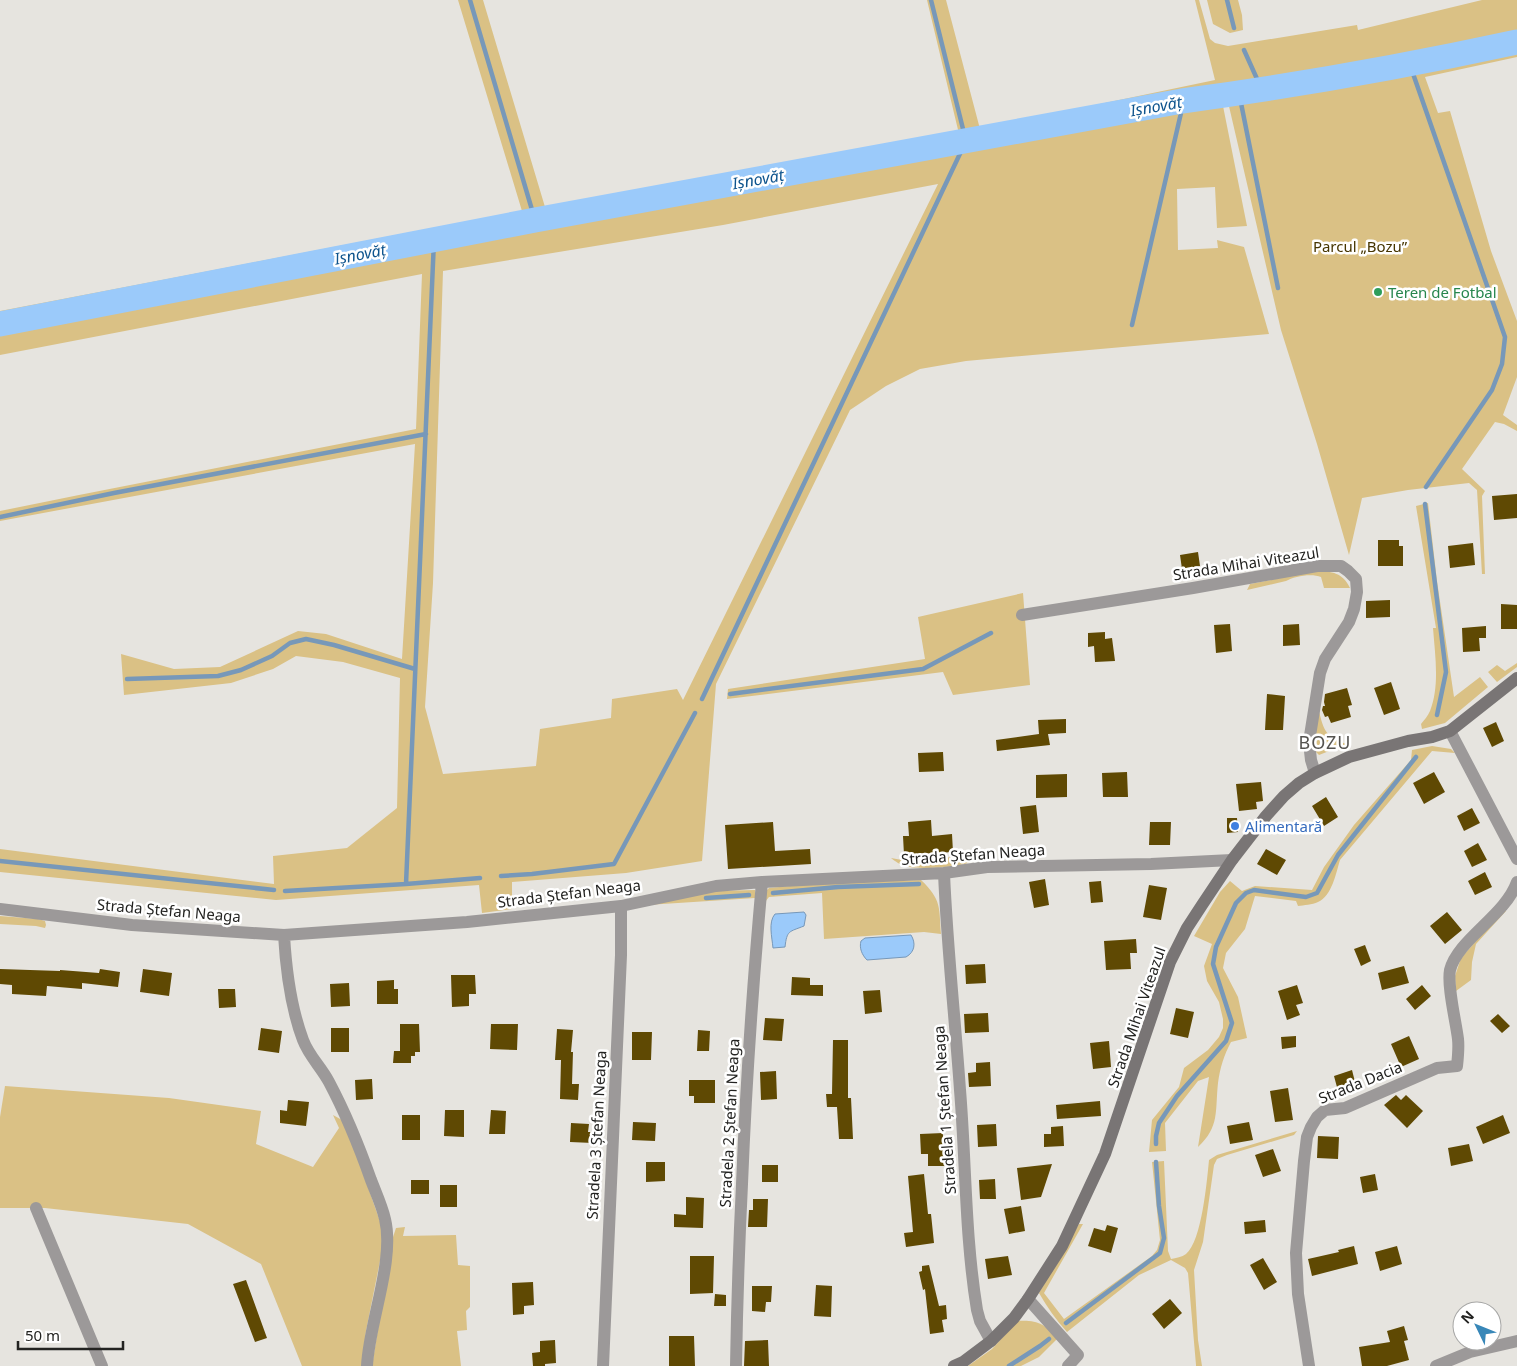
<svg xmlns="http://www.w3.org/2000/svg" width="1517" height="1366" font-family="'Noto Sans',sans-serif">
  <rect width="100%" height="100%" fill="#e6e4df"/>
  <path fill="#dac185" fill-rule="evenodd" d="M458,0H483L545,207L959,134L927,0H946L980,129L1215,80L1195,0H1199L1210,39L1215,43L1228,46L1357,25L1358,30L1482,0H1517V57L1425,77L1438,113L1450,111L1491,251L1517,321V377L1503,415L1517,425V431L1504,424L1495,422L1462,469L1485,491L1482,496L1485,574H1482L1477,490L1469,483L1408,490L1362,498L1349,555L1317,444L1281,330L1228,102L1222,101L1247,226L1217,228L1215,187L1177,189L1178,250L1218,248L1217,240L1244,247L1269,334L966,361L920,369L886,386L850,410L716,684L702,861L626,873L512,882V909L482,913L479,885L276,900L0,872V849L274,884L273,856L347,848L397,808L400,678L343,662L296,656L273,669L231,683L124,695L121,654L174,669L220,667L298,631L326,634L402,659L415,444L0,521V511L79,495L416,429L422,274L0,355V311L522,211ZM938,184L683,700L677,689L612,699L611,718L540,729L536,766L443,774L425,707L433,583L443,271L723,225Z
    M1207,0H1238L1242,15L1243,30L1230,33L1213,24Z
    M1428,503L1437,581L1454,697L1480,677L1488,687L1445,723L1422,729L1421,724C1424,720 1428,716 1430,711C1440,686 1435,655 1433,628H1436L1416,506Z
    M1316,571C1332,571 1343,573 1350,588H1324L1321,577C1312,573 1294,576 1286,581L1247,590L1250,584Z
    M1023,593L1030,685L953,695L943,672L727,699L728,689L925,659L918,617Z
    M1517,663V667L1497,682L1488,672L1497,665L1505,671Z
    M1318,707C1323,727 1324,738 1347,744L1319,755L1315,751L1314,747Z
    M1432,746L1451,749L1455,753L1432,751L1340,860C1336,873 1332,896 1318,902C1312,905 1304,905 1298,906L1296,901L1255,896L1245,929L1226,953L1223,968L1238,997L1247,1038L1231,1042C1224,1055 1220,1068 1218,1083C1215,1110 1220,1127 1198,1147L1209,1077L1198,1081L1165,1123L1166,1151L1149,1152L1152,1120L1179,1087L1184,1068L1208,1050L1219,1037L1223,1028V1019L1219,1002L1207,981L1204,966L1212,944L1194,936L1220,892L1230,881L1242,891L1255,886L1312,890L1324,867L1354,825L1411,760L1412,750Z
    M973,856L975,860C962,868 919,870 905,866C900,865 895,861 891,858L902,860Z
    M921,880C942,900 939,908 941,934L924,932L824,939L822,893L769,897L765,902L766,891L769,888L810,884Z
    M755,890V898L647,905L713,891Z
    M1503,911H1506L1476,944L1472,962L1471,980L1456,991L1455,976L1461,958Z
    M0,916L38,919L45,921L46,925L45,928L36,926L0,924Z
    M5,1086L169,1098L261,1111L256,1144L313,1167L339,1128L333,1115L342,1120L357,1156L382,1227L383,1246L366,1331L362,1366H302L261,1264L188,1224L45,1208H0V1117Z
    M1297,1131L1294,1135L1227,1155L1217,1159L1214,1165L1203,1242L1194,1270L1198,1340L1202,1366H1196V1365L1188,1273L1185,1268L1171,1260L1139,1275L1067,1332C1056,1320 1047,1307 1039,1293L1079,1224H1083L1044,1293L1064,1319L1152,1256L1157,1250L1160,1240L1152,1162L1164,1161L1168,1251L1171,1259C1176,1258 1182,1257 1186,1254C1202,1241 1207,1180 1209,1160L1217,1155Z
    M405,1227L403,1236L456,1235L458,1265L470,1266V1307L466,1311L467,1330L457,1331L461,1366H372L393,1237L396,1228Z
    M1018,1321C1038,1320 1045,1324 1057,1339L1039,1357L1021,1366H968L992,1349Z"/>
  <path fill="#9bcafa" stroke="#7798b9" d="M804,912L806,915L804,926C789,932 787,930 785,947L773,948C772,937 768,922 775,914Z
    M911,935C916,943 915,952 906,957L867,960C862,955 859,948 861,941L865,938Z"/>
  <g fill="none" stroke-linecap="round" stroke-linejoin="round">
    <path stroke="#7798b9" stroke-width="4.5" d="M470,0L535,220
      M1227,0L1234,28
      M1244,50L1262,90
      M1410,65L1505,337L1502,364L1492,390L1426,487
      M1239,93L1278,288
      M1132,325L1184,100
      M1425,504L1446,672L1437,715
      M0,517L114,493L426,434
      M127,679L218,676L241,670L272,656L290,643L306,639L334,645L415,669
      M730,694L923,669L991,633
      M702,699L966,141L931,0
      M0,861L274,890
      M501,876L532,874L614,864L695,713
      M406,884L480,878
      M285,891L406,884L434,240
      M773,893L838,887L919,884
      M706,898L749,895
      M1156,1144V1136L1159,1123L1177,1096L1226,1041L1232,1023L1213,964L1216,947L1236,903L1246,893L1254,890L1306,897L1317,893L1338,855L1416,757
      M1066,1323L1160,1253L1164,1238L1159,1206L1156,1162
      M1009,1366L1040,1346L1049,1339"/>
    <path stroke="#9bcafa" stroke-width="25" d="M0,324L535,220L1182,101C1294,86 1406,66 1517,42"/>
  </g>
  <path fill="#5f4903" d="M1517,494V518L1494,520L1492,496Z
    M1378,540H1399V546H1403V566H1378Z
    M1473,543L1475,565L1450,568L1448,546Z
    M1198,552L1200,566L1182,569L1180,555Z
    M1390,600V617L1366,618V601Z
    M1501,604L1517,605V629H1501Z
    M1230,624L1232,651L1216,653L1214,625Z
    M1299,624L1300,645L1283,646V625Z
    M1486,626V638H1479L1480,651L1463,652L1462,628Z
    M1105,632V639L1112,638L1115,661L1095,662L1094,646L1088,647V633Z
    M1391,682L1400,709L1384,715L1374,688Z
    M1347,688L1352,705L1348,706L1351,717L1331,723L1328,716L1325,717L1322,710L1323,706H1325L1324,702L1325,694Z
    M1267,694L1285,696L1283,730H1265Z
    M1066,719V733L1048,734L1050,745L997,751L996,740L1039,734L1038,720Z
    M1496,722L1504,741L1492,747L1483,728Z
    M943,752L944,771L919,772L918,753Z
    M1127,772L1128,797H1103L1102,773Z
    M1434,772L1445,792L1424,804L1413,783Z
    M1067,774V797L1036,798V775Z
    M1261,782L1263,801L1256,802L1257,809L1239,811L1236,784Z
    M1326,797L1338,817L1324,826L1312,806Z
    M1036,805L1039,832L1023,834L1020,807Z
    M1472,808L1480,823L1464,831L1457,816Z
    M1227,818H1237L1238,832L1227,833Z
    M931,820L932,836L952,834L953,852L904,855L903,836H909L908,822Z
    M773,822L775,851L810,849L811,864L728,869L725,825Z
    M1150,822H1171L1170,845H1149Z
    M1478,843L1487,860L1472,867L1464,851Z
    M1266,849L1286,860L1277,875L1257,864Z
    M1485,872L1492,887L1475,895L1468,881Z
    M1045,879L1049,905L1034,908L1029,882Z
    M1101,881L1103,902L1091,903L1089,882Z
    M1149,885L1167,888L1161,920L1143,917Z
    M1447,912L1462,930L1445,944L1430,926Z
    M1136,939L1137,953H1130L1131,969L1106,970L1104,941Z
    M1365,945L1371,961L1361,966L1354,949Z
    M985,964L986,983L966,984L965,965Z
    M1404,966L1409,983L1382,990L1378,973Z
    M0,969L60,971V970L99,973L100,969L120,972L118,987L82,983V989L47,986L46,996L12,994V985L0,984Z
    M143,969L172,973L169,996L140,992Z
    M451,975H475L476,994H469V1006L452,1007Z
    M792,977L810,978V985H823V996L791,995Z
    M394,980V989H398V1004H377V981Z
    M349,983L350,1006L331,1007L330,984Z
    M1297,985L1303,1003L1296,1005L1300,1015L1287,1020L1278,991Z
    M1422,985L1431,996L1415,1010L1406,999Z
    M218,989H235L236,1007L219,1008Z
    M880,990L882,1012L865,1014L863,991Z
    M1176,1008L1194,1012L1188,1038L1170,1034Z
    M988,1013L989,1032L965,1033L964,1014Z
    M1498,1014L1510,1026L1502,1033L1490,1021Z
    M765,1018L784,1019L782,1041L763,1040Z
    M400,1024H419L420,1052H415V1056H411V1063H393L394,1051H400Z
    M491,1024H518L517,1050L490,1049Z
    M261,1028L282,1031L279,1053L258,1050Z
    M331,1028H349V1052H331Z
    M557,1029L573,1030L571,1052H573L572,1084H579L578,1100L560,1099L561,1060H555Z
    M698,1030L710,1031L709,1051H697Z
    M632,1032H652L651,1060H632Z
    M1296,1036V1047L1282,1049L1281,1037Z
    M1409,1036L1419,1059L1401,1067L1391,1044Z
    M833,1040H848V1098H851L853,1139H839L837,1107H827L826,1094H832Z
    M1109,1041L1111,1067L1093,1069L1090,1043Z
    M990,1062L991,1086L969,1087L968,1073L976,1072V1063Z
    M1352,1070L1356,1086L1338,1091L1334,1076Z
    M776,1071L777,1099L761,1100L760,1072Z
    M372,1079L373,1099L356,1100L355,1080Z
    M689,1080H715V1103H694V1096H689Z
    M1288,1088L1293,1120L1275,1122L1270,1091Z
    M1396,1095L1401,1100L1406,1095L1423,1111L1407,1128L1384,1105Z
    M288,1100L309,1102L306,1126L280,1123V1110L287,1111Z
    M1100,1101L1101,1116L1057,1119L1056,1105Z
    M445,1110H464V1137L444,1136Z
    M491,1110L506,1111L505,1134H489Z
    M402,1115H420V1140H402Z
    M1503,1115L1510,1133L1483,1144L1476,1127Z
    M633,1122L656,1123L655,1141L632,1140Z
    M1249,1122L1253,1140L1230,1144L1227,1126Z
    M571,1123L589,1124L588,1132H594L593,1143L570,1142Z
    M996,1124L997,1146L978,1147L977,1125Z
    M1063,1126L1064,1146L1044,1147V1134H1051V1127Z
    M943,1133V1138L948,1137L949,1166H928V1154H921L920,1134Z
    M1318,1136L1339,1137L1338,1159L1317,1158Z
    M1469,1144L1473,1161L1451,1166L1448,1148Z
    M1273,1149L1281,1171L1263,1177L1255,1155Z
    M646,1162H665V1181L646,1182Z
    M1052,1164L1041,1197L1021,1200L1017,1168Z
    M762,1165H778V1182H762Z
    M924,1174L928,1214H931L934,1243L906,1247L904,1233L913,1232L908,1176Z
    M1375,1174L1378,1190L1363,1193L1360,1177Z
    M995,1179L996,1199H980L979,1180Z
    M411,1180H429V1194H411Z
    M440,1185H457V1207H440Z
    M686,1197L704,1198L703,1228L674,1227V1214L686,1215Z
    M753,1199H768L767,1227H748L749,1210H753Z
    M1021,1206L1025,1231L1009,1234L1004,1209Z
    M1265,1220L1266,1232L1245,1234L1244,1222Z
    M1107,1225L1118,1228L1111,1253L1088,1246L1094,1228L1105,1231Z
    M1354,1246L1358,1264L1312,1276L1308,1259L1339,1252L1338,1250Z
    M1397,1246L1402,1264L1380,1271L1375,1252Z
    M690,1256H714L713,1293L690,1294Z
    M1008,1256L1012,1275L988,1279L985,1259Z
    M1263,1258L1277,1282L1264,1290L1250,1265Z
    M929,1265L939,1306L946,1305L947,1319L942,1320L944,1332L930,1334L925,1289L923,1290L919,1272L922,1271V1266Z
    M246,1280L267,1338L255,1342L233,1284Z
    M533,1282L534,1305L524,1306V1314L513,1315L512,1283Z
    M816,1285L832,1286L831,1317L814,1316Z
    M752,1286H772L771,1302H766L765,1312L752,1311Z
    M715,1294L726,1295V1306H714Z
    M1170,1299L1182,1313L1164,1329L1152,1314Z
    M1404,1326L1408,1340L1404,1341L1409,1360L1387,1366H1362L1359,1347L1390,1342L1387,1331Z
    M669,1336H694L695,1366H669Z
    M555,1340L556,1363L545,1364V1366H533L532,1353L540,1352V1341Z
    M768,1340L769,1366H744L745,1341Z"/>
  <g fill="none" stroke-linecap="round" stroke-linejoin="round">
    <path stroke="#9c9999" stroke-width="12" d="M1022,615L1193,588L1317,566H1341L1348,571L1356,579L1357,592L1354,609L1349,622L1325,659L1320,673L1309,742L1311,760L1315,773
      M1450,731L1517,859
      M944,873C947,946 955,1018 960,1090C966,1163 965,1237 977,1310L980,1321L991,1341
      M0,909L132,925L284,935L467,922L621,906L716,886L762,882L944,873L987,867L1151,864L1232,860
      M284,935C286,970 291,1008 303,1040C309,1056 321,1067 329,1082C346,1114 359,1146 371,1180C376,1193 382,1206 385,1219C395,1261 369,1322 367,1366
      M36,1208L102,1366
      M1028,1299L1078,1355L1068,1366
      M603,1366L621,955V906
      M736,1366C737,1305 739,1245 742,1184C746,1083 753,982 762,882
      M1309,1366L1298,1294L1296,1253L1304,1161L1307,1137L1311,1127L1317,1117L1325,1110L1345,1108L1437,1068L1457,1066C1458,1057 1459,1048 1458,1039C1456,1022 1447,986 1450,970C1458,939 1505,916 1517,882
      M1436,1366L1470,1352L1517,1341"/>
    <path stroke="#797575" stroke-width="12" d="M954,1366L963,1362L991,1341L1014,1318L1028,1299L1062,1246L1105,1154L1170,962L1187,928L1202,905L1232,860L1266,816L1284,796L1299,783L1315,773L1349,757L1408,741L1432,737L1450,731L1517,678"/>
  </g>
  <circle fill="#2e9e5b" stroke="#fff" stroke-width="2" cx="1378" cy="292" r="5"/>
  <circle fill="#3f7fe0" stroke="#fff" stroke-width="2" cx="1235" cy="826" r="5"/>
  <g text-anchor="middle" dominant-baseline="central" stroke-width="5" stroke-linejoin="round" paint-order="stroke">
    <g font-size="15" fill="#463501" stroke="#fff">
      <text x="1360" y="246">Parcul „Bozu”</text>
    </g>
    <g font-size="15" fill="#27864d" stroke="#fff" text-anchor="start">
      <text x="1388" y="292">Teren de Fotbal</text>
    </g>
    <g font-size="15" fill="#232321" stroke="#fff">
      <text transform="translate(1246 563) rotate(-9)">Strada Mihai Viteazul</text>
      <text transform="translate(973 854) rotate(-4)">Strada Ștefan Neaga</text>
      <text transform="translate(569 893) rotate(-7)">Strada Ștefan Neaga</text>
      <text transform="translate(169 910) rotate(5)">Strada Ștefan Neaga</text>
      <text transform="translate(1136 1017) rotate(-71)">Strada Mihai Viteazul</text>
      <text transform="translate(1360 1082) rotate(-22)">Strada Dacia</text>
      <text transform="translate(944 1110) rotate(-94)">Stradela 1 Ștefan Neaga</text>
      <text transform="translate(729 1123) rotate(-87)">Stradela 2 Ștefan Neaga</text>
      <text transform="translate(596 1135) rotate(-87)">Stradela 3 Ștefan Neaga</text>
    </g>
    <g font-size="15" fill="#366cbe" stroke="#fff" text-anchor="start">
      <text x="1245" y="826">Alimentară</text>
    </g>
    <g font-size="16" font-style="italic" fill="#0e548d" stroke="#fff">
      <text transform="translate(1156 106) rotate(-10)">Ișnovăț</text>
      <text transform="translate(758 179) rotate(-10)">Ișnovăț</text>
      <text transform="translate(360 254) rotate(-11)">Ișnovăț</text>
    </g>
    <g font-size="18" letter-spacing="1" fill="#55534f" stroke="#fff">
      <text x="1325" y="742">BOZU</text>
    </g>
  </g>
  <g transform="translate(1477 1326) rotate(313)"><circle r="24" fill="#ffffff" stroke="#a7a7a6"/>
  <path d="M0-4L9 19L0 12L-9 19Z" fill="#3887b8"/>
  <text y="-8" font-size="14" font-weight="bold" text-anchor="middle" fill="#232321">N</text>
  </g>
  <path d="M18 1341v8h105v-8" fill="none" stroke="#232321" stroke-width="2.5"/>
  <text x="25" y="1341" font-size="15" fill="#232321" stroke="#ffffff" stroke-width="4" paint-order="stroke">50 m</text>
</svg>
